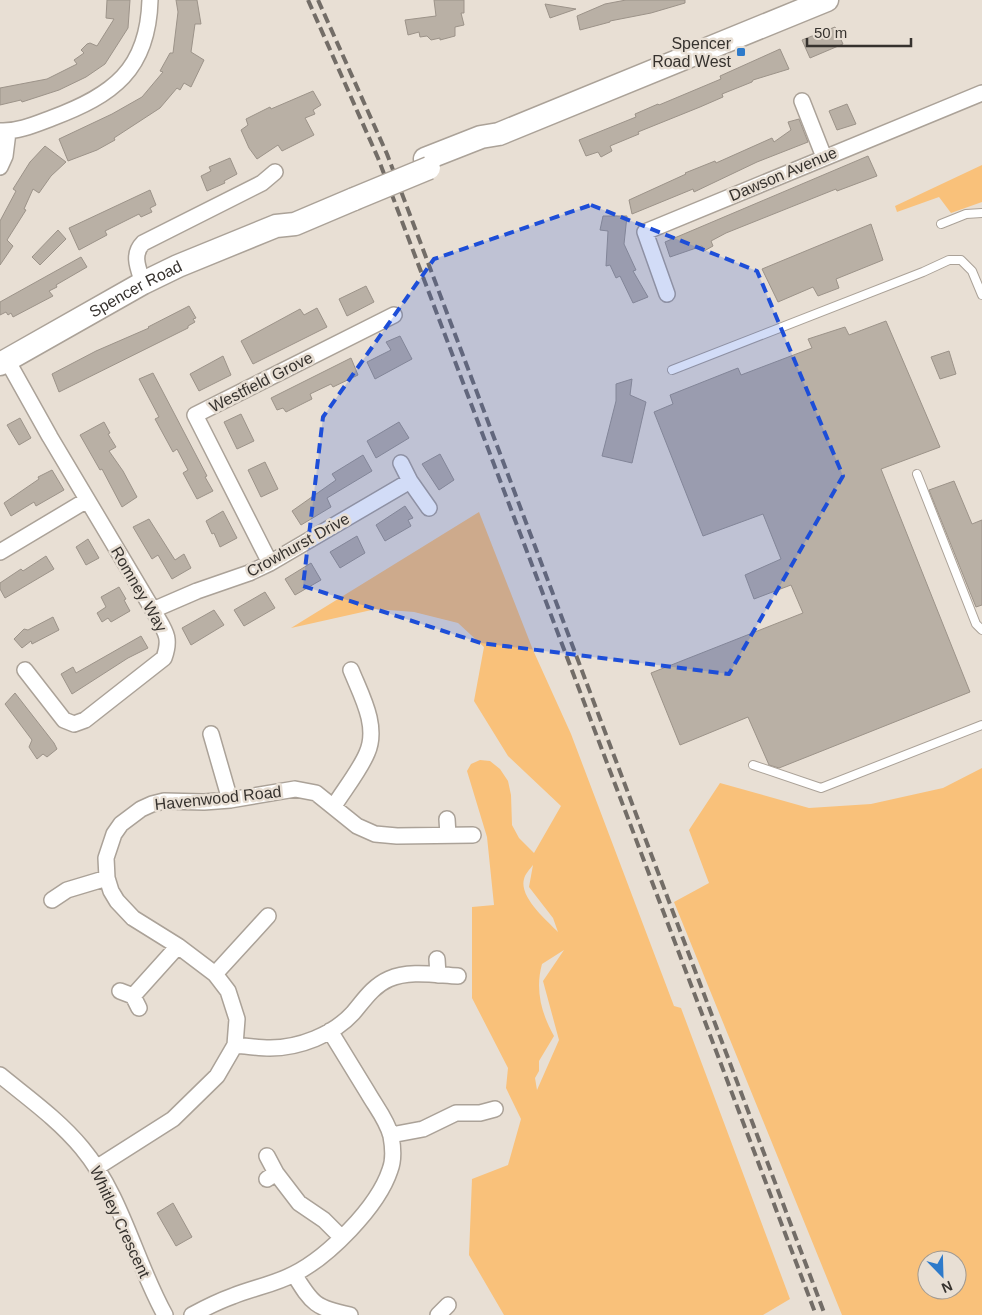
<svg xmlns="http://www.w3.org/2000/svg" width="982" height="1315" font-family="Arial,sans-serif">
  <rect width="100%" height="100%" fill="#e8dfd4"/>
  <path fill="#f9c17a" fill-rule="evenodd" d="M982,165V202L951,213L939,197L897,212L895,206Z
    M479,512L533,650L571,734L674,1006L681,1008L790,1299L763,1315H504L469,1255L472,1179L508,1165L521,1119L506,1088L508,1068L472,998V907L494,905L487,837L467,771L471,764L480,760L490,761L500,769L508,781L511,795L512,825L519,838L534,853L561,806L508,756L474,701L484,647L458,623L414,612L376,609L291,628ZM533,865L529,887L553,918L558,932C546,920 519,897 524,879C525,874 530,869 533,865ZM564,950L543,981L559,1040L537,1090L535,1078L539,1071V1061L554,1036C541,1013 535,989 542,964Z
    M982,768V1315H842L674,902L709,883L689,830L720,783L809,808L871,804L943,788ZM927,1260H957V1290H927Z"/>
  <path fill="#b9b0a5" stroke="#9c9389" d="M107,0H130L128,28L105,64L86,77L59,90L22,102L21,100L0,105V88L47,79L77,64L74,60L84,53L81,50L87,44L90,43L97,46L114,19L106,18Z
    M176,0H197L201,24H195L191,52L204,60L191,87L184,83L180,90L177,88L160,108L114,138L115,140L97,150L68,161L59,139L112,114L142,97L163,72L160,71L170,53H173L178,12Z
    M434,0H464V13H461L464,25L455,27V36L440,40V38L431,40L427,36L420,37L419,32L408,35L405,20L436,16Z
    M626,0H685V3L651,13L610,21V22L580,30L577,16L605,4Z
    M545,4L576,9L550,18Z
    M835,27L843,44L810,58L802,40Z
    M780,49L789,69L753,80L752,82L722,94L723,97L700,107L638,132L639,134L610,146L612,151L601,157L598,152L586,156L579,140L636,117L635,114L658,104L659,105L721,79L720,76Z
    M313,91L321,105L313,110L315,114L305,118L314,135L282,151L278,145L257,159L249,148L241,130L248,125L246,119L270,107L271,109Z
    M847,104L856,124L837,130L829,111Z
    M799,119L808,142L757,162L694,192L693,189L632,214L629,200L686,174L685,173L715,161L716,163L772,138L774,142L791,130L788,122Z
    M45,146L66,162L51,176L39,193L33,189L24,209L26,210L7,240L13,246L0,265V221L16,191L13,189L30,162Z
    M868,156L877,176L837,191L836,189L726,233L711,241L713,246L704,251L702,246L670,257L665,242Z
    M230,158L237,174L224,181L225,183L207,191L201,176L211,171L209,167Z
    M150,190L156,205L150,208L152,212L141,217L139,214L105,231L107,235L79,250L69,228Z
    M603,216H627L624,244L636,270L633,271L648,297L633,303L620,276L616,278L610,265L606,266L608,231L600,230Z
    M871,224L883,260L836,279L839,288L818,296L813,287L778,302L762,269Z
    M58,230L66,239L40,265L32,257Z
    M81,257L87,267L56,285L57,287L49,291L53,296L13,317L11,313L8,315L6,312L0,315V302Z
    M366,286L374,302L347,316L339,299Z
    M189,306L196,318L193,319L195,322L188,326V328L59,392L52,374L96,351L149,328L148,327Z
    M317,308L327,327L253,364L241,341L300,309L304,315Z
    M886,321L940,447L881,469L970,692L779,768L769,765L748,717L680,745L651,673L803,613L791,585L754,599L745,575L781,559L763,514L703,536L654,412L673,404L670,395L738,368L741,375L812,348L808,339L845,327L849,335Z
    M400,336L412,359L375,379L367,362L391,350L386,342Z
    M949,351L956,374L940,379L931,357Z
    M223,356L231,375L199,391L190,374Z
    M351,358L358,375L333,387L331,384L310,394L312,399L286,412L283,408L277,410L271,398Z
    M153,373L207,476L205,477L213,491L197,499L183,473L188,470L177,449L173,452L155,419L159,417L139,379Z
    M632,379L630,395L646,402L632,463L602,456L616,401V384Z
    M241,414L254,441L237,449L224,422Z
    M20,418L31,438L19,445L7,425Z
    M104,422L110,433L108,434L116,447L109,451L123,471L137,497L122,507L102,469L100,470L80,435Z
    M399,422L409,438L376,458L367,441Z
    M440,454L454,480L439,490L422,464Z
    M363,455L372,471L327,498L331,507L301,525L292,511L336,480L332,474Z
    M265,462L278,489L261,497L248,470Z
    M52,470L64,490L36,506L34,502L11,516L4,503L39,479L38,477Z
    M954,481L972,524L982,520V605L976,607L929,490Z
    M405,506L413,518L408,520L411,526L385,541L376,525Z
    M223,511L237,538L220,547L214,533L212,534L206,521Z
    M149,519L175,560L184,554L191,568L172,579L158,555L152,559L133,527Z
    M357,536L365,553L340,568L330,552Z
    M88,539L99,558L86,565L76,547Z
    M46,556L54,569L5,598L0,589V583L21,569L23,571Z
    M311,563L321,580L295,595L285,579Z
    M119,587L126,599L124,600L130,611L111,622L108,618L102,622L97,613L106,607L101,597Z
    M265,592L275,608L244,626L234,610Z
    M214,610L224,625L191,645L182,628Z
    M53,617L59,630L32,644L31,641L22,648L14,639L24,629L28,630Z
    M141,636L148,648L128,658L72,694L61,674L73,667L76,673Z
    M15,693L54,743L57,749L47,757L43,754L37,759L29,747L32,740L5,704Z
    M173,1203L192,1237L176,1246L157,1213Z"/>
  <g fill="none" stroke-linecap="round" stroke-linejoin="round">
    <defs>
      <path id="lane" d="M941,224L966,214L982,213
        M672,370L923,272L949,260H961L972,271L982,295
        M917,474L976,624L982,630
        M753,765L821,788L982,725"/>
      <path id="street" d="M802,101L824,157
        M0,131C18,132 36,124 52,118C113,95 148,70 150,0
        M0,167L5,156L8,132
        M143,283C139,270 131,255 143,243L262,183L275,172
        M667,294L645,232L982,93
        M7,360L50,437L153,610C164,630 172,636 164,658L85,720L74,724L64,720L25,670
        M401,463L410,481
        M0,552L87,500
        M270,563L195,415L394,315
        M153,610L197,591L249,573L270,563L410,481L429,508
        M211,734L230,800
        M334,806C344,790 360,770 367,753C379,726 361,695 351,670
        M447,819L448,835
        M52,900L67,890L107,878
        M437,959L438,975
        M215,974L268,916
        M120,991L133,996L139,1008
        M133,996L178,946
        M235,1045C246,1046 258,1048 270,1048C299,1048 333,1035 353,1013C364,1000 373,986 389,979C409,970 436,975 458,976
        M0,1075C28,1098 59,1120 82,1148C122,1196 135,1261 165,1315
        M391,1135L423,1129L456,1113H480L495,1109
        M96,1168L173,1119L217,1076L235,1045L237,1019L228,991L215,974L178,946L133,918L117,901L111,891L107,878L106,858L114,834L121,824L141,809L152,804L164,801L204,802L230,800L295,789L316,793L357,826L375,834L397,836L473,835
        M276,1173L299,1203L324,1220L342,1238
        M267,1179L276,1173L267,1156
        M294,1274C312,1304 316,1308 350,1315
        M192,1315C205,1308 219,1301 233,1296C253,1288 275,1284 294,1274C328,1257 378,1207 390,1170C394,1160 393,1147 391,1136C387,1120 376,1107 368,1093C355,1072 343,1052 330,1031
        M438,1315L448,1305"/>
      <g id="secondary">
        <path d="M425,159L481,137L499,134L827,0"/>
        <path id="s1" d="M0,364L143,283L178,266L276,226L295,224L354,199"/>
      </g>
    </defs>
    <use href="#lane" stroke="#aba298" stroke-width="10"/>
    <use href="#street" stroke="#aba298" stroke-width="18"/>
    <use href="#secondary" stroke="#aba298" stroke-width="25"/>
    <use href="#lane" stroke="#fff" stroke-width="8"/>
    <use href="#street" stroke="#fff" stroke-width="15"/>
    <use href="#secondary" stroke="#fff" stroke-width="22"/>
    <path stroke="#736d67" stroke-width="4" stroke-dasharray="10 5" stroke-linecap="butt" d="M308,0L378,158L816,1315
      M318,0L387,154L825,1315"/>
    <defs>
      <path id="secondary-bridge" d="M354,199L429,168"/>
    </defs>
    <use href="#secondary-bridge" stroke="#aba298" stroke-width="25" stroke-linecap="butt"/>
    <use href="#secondary-bridge" stroke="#fff" stroke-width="22"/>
  </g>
  <path fill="#1d4ed8" fill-opacity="0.2" stroke="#1d4ed8" stroke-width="4" stroke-dasharray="10 6" stroke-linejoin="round" d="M591,205L757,271L843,476L729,674L481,643L303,586L323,417L434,259Z"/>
  <rect fill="#2d7aca" stroke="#e8dfd4" stroke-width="2" x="736" y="47" width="10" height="10" rx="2.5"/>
  <g text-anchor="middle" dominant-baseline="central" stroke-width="5" stroke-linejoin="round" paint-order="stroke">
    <g font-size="16" fill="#36322e" stroke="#e8dfd4" text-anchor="end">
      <text x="731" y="43">Spencer<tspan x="731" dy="18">Road West</tspan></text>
    </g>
    <g font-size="16" fill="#36322e" stroke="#e8dfd4">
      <text transform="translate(783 174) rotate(-23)">Dawson Avenue</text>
      <text stroke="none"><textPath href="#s1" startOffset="155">Spencer Road</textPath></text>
      <text transform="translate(261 382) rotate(-27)">Westfield Grove</text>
      <text transform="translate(298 545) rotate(-29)">Crowhurst Drive</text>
      <text transform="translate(139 589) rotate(60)">Romney Way</text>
      <text transform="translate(218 798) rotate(-6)">Havenwood Road</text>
      <text transform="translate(120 1222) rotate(65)">Whitley Crescent</text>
    </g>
  </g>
  <g transform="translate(942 1275) rotate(157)"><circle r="24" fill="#e8dfd4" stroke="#a19a92"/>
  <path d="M0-4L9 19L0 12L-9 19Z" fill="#2d7aca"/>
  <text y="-8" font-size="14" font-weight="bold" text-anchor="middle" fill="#36322e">N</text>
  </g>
  <path d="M807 38v8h104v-8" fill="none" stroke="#36322e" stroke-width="2.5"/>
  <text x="814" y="38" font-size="15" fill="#36322e" stroke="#e8dfd4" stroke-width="4" paint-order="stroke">50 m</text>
</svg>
